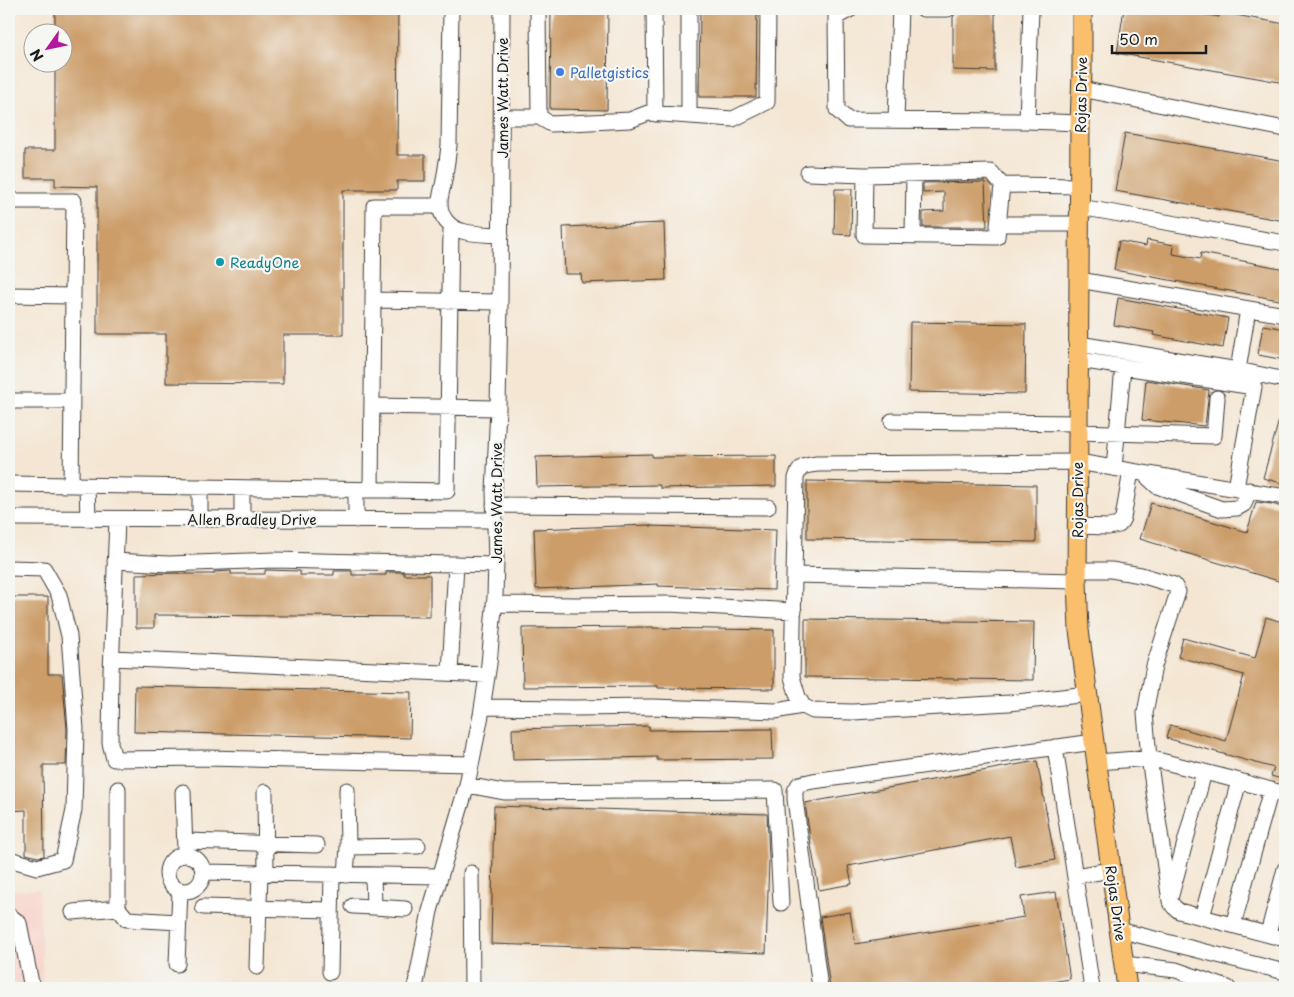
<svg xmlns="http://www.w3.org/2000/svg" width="1294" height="997" font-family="'Playpen Sans',sans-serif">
  <rect width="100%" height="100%" fill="#f6f6f2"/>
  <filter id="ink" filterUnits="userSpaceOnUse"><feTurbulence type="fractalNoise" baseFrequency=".02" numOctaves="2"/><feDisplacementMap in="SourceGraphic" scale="10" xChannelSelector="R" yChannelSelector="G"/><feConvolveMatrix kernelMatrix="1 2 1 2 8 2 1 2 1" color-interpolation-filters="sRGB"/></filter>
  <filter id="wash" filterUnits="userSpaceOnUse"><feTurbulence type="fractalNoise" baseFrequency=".0096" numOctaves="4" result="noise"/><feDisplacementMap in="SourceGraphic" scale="20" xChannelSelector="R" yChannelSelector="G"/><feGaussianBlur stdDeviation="1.12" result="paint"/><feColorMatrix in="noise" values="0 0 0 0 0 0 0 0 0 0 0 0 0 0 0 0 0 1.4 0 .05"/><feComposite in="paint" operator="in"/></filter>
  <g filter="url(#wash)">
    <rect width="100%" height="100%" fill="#f4e6d3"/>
    <path fill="#f7d1c8" d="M39,889L43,988H9V891Z"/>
    <g id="blocks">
      <path fill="#cc9d69" d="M55,9H398L397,155H425V181H397V190H343V335H283V384L166,383V334H97V187L55,186V178H25V150H55V62H62V32H55Z
        M551,9H608L607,110L550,109Z
        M700,9H757L756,97H699Z
        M957,9H995V71L953,70V17L956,13Z
        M1124,9H1173L1219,17V12L1285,24V83L1117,53Z
        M1125,133L1285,161V221L1115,191Z
        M985,182L987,227H923V212L944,211V192L923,193V183Z
        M835,189H852L851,235L834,234Z
        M664,223L666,280L582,283L581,274H565L563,227Z
        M1147,240L1174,245L1173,254L1200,259L1201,253L1285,269V301L1114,270L1119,241L1146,246Z
        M1118,298L1228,318L1223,348L1153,335L1154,332L1114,325Z
        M910,322L1026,324L1025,394L909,392Z
        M1263,325L1285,329V360L1258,355Z
        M1146,380L1209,390L1205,426L1142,420Z
        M1282,409L1285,410V484L1263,478Z
        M652,454V457L776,456V486L660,488V485L537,487L536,457Z
        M807,481L1036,485V542L807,539Z
        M1256,502L1272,504L1285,508V539L1281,552L1285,553V583L1140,539L1151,503L1247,532Z
        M650,525V526L776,530L774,590L658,586V584L536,589L534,529Z
        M265,570L300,571V575H334V571H352V575H386V572H404V575H430V617L154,615V628H136V574L179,573V574H214V572L231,571V574H265Z
        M9,597H48V674H62L67,729L66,765H43L44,856L38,857L26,854V810L9,811Z
        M1266,617L1285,623V780L1271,776L1274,768L1166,738L1170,725L1226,741L1244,675L1178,657L1183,638L1255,658Z
        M805,619L1034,622L1033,680L805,677Z
        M653,627V628L774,630V689L658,688V686L523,687L522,628Z
        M135,686L411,692L410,738L134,732Z
        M649,726V730L772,729L773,759L657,760V757L513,760L512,729Z
        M1037,761L1055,860L1016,867L1010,836L848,866L852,884L819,890L811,845L805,803Z
        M494,806L767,814L769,858L766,953L491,944Z
        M1056,892L1070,979L1014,988H830L820,917L850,912L855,944L1024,917L1021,897Z"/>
    </g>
  </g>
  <g filter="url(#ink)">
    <use href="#blocks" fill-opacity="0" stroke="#3c3a37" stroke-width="1"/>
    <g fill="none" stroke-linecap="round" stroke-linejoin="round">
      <defs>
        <path id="minor" d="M451,9L449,145C448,157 446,168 444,180C443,187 440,195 440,203C440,217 449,228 462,231C475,235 488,234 501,235
          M654,9L655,114
          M851,9L836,17L837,110L848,120L1027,121
          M923,9H948
          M1031,9L1027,121L1080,123
          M1081,89L1285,129
          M689,116V9
          M502,117H539L538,9
          M539,117L551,124L630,120L648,113L733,119L767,102L768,9
          M896,120L900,9
          M808,173L865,175
          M1002,185L997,237L864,235L865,175L991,172L1002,185L1080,186
          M9,201H74L71,485
          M1080,207L1285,243
          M998,224H1080
          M913,235L914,174
          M1079,280L1285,315
          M9,295L73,296
          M373,300L500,302
          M1079,344L1238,370L1248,309
          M1079,360L1254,387L1236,488
          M1238,370L1285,380
          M9,401H72
          M372,406L498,408
          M892,421L1078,423
          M1077,432L1214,436L1217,398
          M1114,468L1123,367
          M1143,473L1157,486L1222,509L1237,508L1244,504L1249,490
          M9,484L447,491L451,227
          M87,486L88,519
          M242,488V519
          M371,490L374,206H440
          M494,505L768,507
          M9,518L494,520
          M117,519L111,672L110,743L114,759L206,758L471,764
          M200,519V487
          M356,520V490
          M1077,526L1108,527L1119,525L1123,518L1131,471
          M115,561L169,564L274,560L496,565
          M9,568L44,569L59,595L69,636L76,729L74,810L63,860L37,867L9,859
          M1077,570H1111L1141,575L1174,585L1178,592L1154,666L1145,713L1149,758L1232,779L1285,794
          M794,575L1077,581
          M494,604L576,605L669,604L794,611
          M112,658L487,675
          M450,673L456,564
          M1088,694L1009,703L853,712L813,711L803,706L798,697L792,677L796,478C800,465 805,466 817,464L1078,462L1285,497
          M483,707L574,708L652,707L776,711L803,706
          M1055,747L1092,988
          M1098,762L1149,758L1170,901L1174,907L1179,911L1285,939
          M467,785L504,792L775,790L781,903
          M118,789V908L127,919L179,922
          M183,792L185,851
          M265,792L266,872
          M185,841L317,845
          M348,847L418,846
          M167 873a18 18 0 1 1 36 0a18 18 0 1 1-36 0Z
          M203,872L440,876
          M471,873L472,988
          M346,875L348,847L347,790
          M373,875L374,907L405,909
          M1075,876L1111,870
          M1171,895L1204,772
          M353,906L374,907
          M203,907L331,910
          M73,912L118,908
          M9,915L19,923L32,988
          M1202,917L1239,781
          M1233,925L1271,790
          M1119,930L1285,972
          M1268,934L1285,869
          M177,964L180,890
          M1124,964L1176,970L1228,988
          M257,967L260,872
          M330,972L332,874
          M415,988L430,911L467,785L481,715L489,664L495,597L496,561L494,491L498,408L500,302L502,9
          M820,988L795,799V791L799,784L813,781L1094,742"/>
        <path id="major" d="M1082,9V72L1080,123L1077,581L1079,630L1127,988"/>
      </defs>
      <use href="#minor" stroke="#3c3a37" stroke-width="17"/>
      <use href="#major" stroke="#3c3a37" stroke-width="21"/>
      <use href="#minor" stroke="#fff" stroke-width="15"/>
      <use href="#major" stroke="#f9bf6d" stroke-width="19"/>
    </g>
  </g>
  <circle fill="#3f7fe0" stroke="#f6f6f2" stroke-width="2" cx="560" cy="72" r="5"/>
  <circle fill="#0f9aa8" stroke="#f6f6f2" stroke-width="2" cx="220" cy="262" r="5"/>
  <g text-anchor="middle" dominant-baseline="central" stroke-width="4.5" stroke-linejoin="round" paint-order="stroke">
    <g font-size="14" fill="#366cbe" stroke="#f6f6f2" text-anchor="start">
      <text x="570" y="72">Palletgistics</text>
    </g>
    <g font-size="14" fill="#1c1c1c" stroke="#f6f6f2">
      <text transform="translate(1081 95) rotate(-89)">Rojas Drive</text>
      <text transform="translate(502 98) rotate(-90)">James Watt Drive</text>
      <text transform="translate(1077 500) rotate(-90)">Rojas Drive</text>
      <text transform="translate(496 503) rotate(-90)">James Watt Drive</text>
      <text x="252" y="519">Allen Bradley Drive</text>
      <text transform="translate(1116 903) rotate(82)">Rojas Drive</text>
    </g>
    <g font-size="14" fill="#0d838f" stroke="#f6f6f2" text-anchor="start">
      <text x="230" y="262">ReadyOne</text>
    </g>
  </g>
  <rect width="1294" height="997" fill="none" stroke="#f6f6f2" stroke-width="30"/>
  <g transform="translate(48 48) rotate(237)"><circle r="24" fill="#f6f6f2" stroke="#9f9f9c"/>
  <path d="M0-4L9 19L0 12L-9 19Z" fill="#b5179e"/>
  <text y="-8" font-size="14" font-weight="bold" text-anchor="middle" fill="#1c1c1c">N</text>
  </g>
  <path d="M1112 45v8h94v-8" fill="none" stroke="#1c1c1c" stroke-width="2.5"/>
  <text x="1119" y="45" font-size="15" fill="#1c1c1c" stroke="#f6f6f2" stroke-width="4" paint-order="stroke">50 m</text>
</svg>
